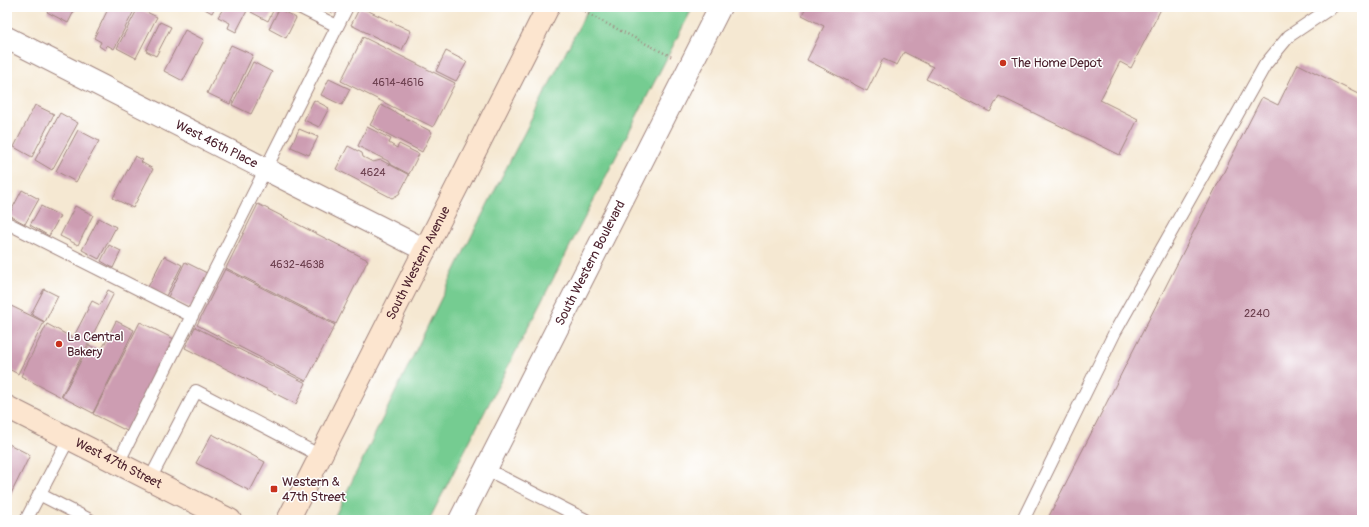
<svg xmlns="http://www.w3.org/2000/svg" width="1369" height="527" font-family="Pangolin,sans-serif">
  <rect width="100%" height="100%" fill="#fff"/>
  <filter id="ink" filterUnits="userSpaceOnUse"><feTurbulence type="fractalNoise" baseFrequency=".025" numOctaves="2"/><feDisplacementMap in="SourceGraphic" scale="8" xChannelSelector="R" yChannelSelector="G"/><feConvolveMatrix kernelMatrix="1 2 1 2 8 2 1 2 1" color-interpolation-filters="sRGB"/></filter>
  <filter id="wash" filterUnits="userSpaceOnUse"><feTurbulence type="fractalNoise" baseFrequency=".012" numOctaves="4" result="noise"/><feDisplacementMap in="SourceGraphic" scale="16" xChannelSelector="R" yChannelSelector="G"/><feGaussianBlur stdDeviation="0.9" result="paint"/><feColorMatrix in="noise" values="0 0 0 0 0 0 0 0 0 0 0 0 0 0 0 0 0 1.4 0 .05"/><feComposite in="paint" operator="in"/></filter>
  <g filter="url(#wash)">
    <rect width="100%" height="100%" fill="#f5e8d2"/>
    <path fill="#74cc91" stroke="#5f765e" d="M589,7H693L429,520H333L476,227Z"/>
    <g id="blocks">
      <path fill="#cd9db2" d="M50,7H76L68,23L47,12Z
        M109,7H136L114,49L107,45L105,50L99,46L101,42L94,38Z
        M201,7H215L212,13Z
        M224,7H249L236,32L228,28L230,23L218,17Z
        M254,7H275L268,21L251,12Z
        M321,7H336L333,13Z
        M360,7L411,31L402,50L351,25Z
        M806,7H1162L1131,68L1120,62L1100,100L1138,119L1120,155L999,96L990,112L926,79L933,67L904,52L897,65L883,59L867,91L807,60L824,26L802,15Z
        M138,8L157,17L136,58L117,48Z
        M279,9L296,18L286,38L269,29Z
        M160,22L171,27L156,56L146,51Z
        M185,30L204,40L183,81L164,71Z
        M363,37L455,83L433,127L341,81Z
        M231,45L253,55L230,104L207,93Z
        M446,51L467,62L456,81L436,71Z
        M253,62L272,72L251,114L232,105Z
        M1298,64L1362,96V520H1047L1262,97L1278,105Z
        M329,79L350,89L342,105L321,95Z
        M7,83L12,85L7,94Z
        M314,100L329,108L319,127L304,120Z
        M35,105L54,114L32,157L14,147Z
        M381,105L432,132L422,152L370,125Z
        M60,113L78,123L52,170L35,160Z
        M367,127L391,139L389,143L397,148L399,144L419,154L409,174L390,164L388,161L358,146Z
        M299,129L318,137L309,155L291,147Z
        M78,130L99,141L76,182L56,171Z
        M348,146L362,153L363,157L373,162L381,160L409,175L399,194L392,198L336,169Z
        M135,156L143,160L141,162L153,169L133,208L113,198Z
        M7,190L12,192L7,202Z
        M22,190L39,199L25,224L9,215Z
        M258,204L368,260L336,324L226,268Z
        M41,206L60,216L49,236L30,225Z
        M75,206L93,215L78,245L60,236Z
        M99,218L116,227L99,259L82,250Z
        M109,245L121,251L113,268L101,261Z
        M164,256L182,265L166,296L148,287Z
        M185,262L209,274L192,309L168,297Z
        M225,269L335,325L306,381L197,325Z
        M44,289L58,296L45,322L31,314Z
        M108,290L114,293L61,397L21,376L47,324L73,338L92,301L100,305Z
        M7,304L44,322L18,374L7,368Z
        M116,321L134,330L93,413L62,397L89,345L101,351Z
        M140,322L174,339L127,431L93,414Z
        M195,327L306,383L296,404L185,348Z
        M212,434L265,462L250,491L196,463Z
        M7,443L30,455L7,502Z"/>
    </g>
  </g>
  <g filter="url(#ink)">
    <use href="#blocks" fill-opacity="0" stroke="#a0847e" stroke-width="1"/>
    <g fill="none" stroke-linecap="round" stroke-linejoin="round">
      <defs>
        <path id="service" d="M299,7L337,26
          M7,223L192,316
          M118,463L347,7
          M486,469L586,520
          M150,479L196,391L321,456
          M39,494L90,520
          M26,520L69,438
          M1023,520L1115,332L1265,65L1289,36L1332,7"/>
        <g id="minor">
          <path id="s1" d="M7,38L425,250"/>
        </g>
        <g id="tertiary">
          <path id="s2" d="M460,520L720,7"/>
        </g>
        <g id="secondary">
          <path id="s3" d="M7,407L230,520"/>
          <path id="s4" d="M288,520L548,7"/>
        </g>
      </defs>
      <use href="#service" stroke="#a0847e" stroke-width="14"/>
      <use href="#minor" stroke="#a0847e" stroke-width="24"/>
      <use href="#tertiary" stroke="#a0847e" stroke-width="24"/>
      <use href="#secondary" stroke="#a0847e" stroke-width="24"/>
      <path stroke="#a0847e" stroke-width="2.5" stroke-dasharray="1 3" stroke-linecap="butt" d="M585,7L582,11L672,57"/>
      <use href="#service" stroke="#fff" stroke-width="12"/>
      <use href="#minor" stroke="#fff" stroke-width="22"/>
      <use href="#tertiary" stroke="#fff" stroke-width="22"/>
      <use href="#secondary" stroke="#fce5cf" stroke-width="22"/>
    </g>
  </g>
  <g fill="#c8321e" stroke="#fff" stroke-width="1.5">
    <circle cx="1003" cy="63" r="4"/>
    <circle cx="59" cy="344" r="4"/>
    <rect x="270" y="485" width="8" height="8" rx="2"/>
  </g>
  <g text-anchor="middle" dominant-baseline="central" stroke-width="3" stroke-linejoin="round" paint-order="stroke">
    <g font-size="11" fill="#6b3e4d">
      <text x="398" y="82">4614-4616</text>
      <text x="373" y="172">4624</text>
      <text x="297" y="264">4632-4638</text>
      <text x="1257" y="313">2240</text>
    </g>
    <g font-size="13" fill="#4a1f2b" stroke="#fff" text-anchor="start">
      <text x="1011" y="63">The Home Depot</text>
      <text x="67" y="337">La Central<tspan x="67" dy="15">Bakery</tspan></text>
      <text x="282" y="482">Western &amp;<tspan x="282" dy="15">47th Street</tspan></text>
    </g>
    <g font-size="13" fill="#4a1f2b" stroke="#fff">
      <text stroke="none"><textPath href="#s1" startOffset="235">West 46th Place</textPath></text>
      <text stroke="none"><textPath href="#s4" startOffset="288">South Western Avenue</textPath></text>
      <text stroke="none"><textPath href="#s2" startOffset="288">South Western Boulevard</textPath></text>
      <text stroke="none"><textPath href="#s3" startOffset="125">West 47th Street</textPath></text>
    </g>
  </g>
  <rect width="1369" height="527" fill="none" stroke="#fff" stroke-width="24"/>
</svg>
